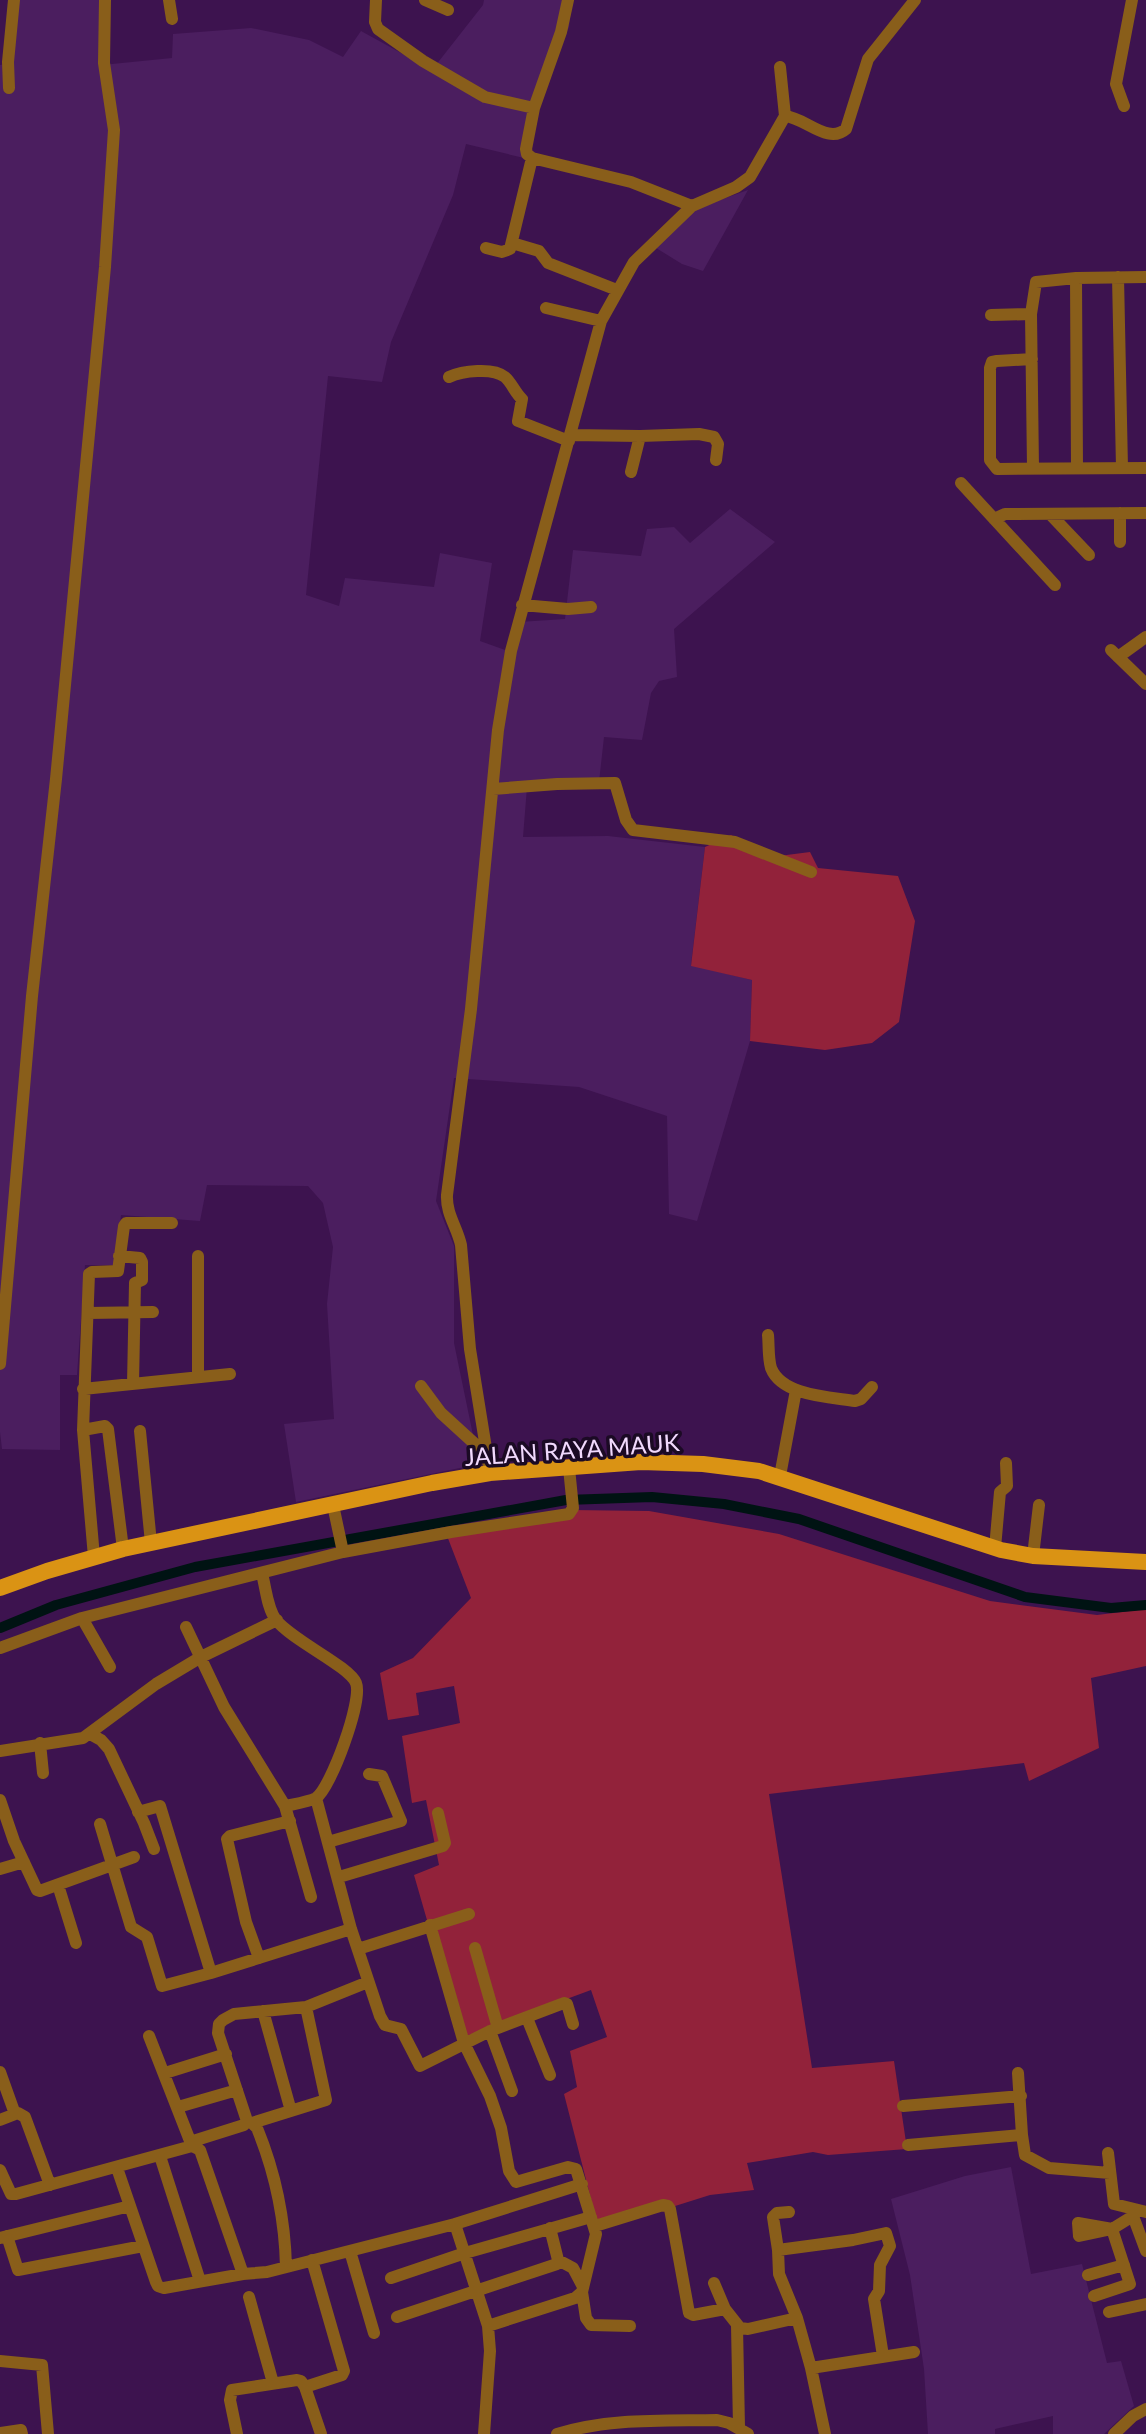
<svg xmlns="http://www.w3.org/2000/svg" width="1146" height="2434" font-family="Lato,sans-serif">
  <rect width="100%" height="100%" fill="#3d134f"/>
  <path fill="#4b1e5f" d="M9,0H106L102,65L172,58L173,34L251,28L309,40L343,57L361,31L432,70L483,5L484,0H572L569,27L531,118L524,158L466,144L453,195L391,342L382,382L328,376L306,595L339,606L345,578L434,587L440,553L492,563L480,641L511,652L519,622L565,619L573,550L641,556L647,529L674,527L690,543L730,509L775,542L674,629L677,677L659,681L651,693L642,740L604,737L599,782L527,787L523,837L608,836L705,847L691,965L752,980L750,1041L697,1221L669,1214L667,1116L579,1087L454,1078L436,1201L454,1246V1343L479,1464L296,1502L284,1424L334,1419L327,1304L333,1247L323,1203L308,1186L207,1185L200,1221L121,1215L116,1265H85L77,1375H60V1450L2,1449L0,1432V65L6,64Z
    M748,190L703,271L682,264L648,243L700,207Z
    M1011,2167L1031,2274L1082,2264L1107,2363L1121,2361L1134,2406L1104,2434H1053V2416L995,2429V2434H928L924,2369L910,2275L891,2199L965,2176Z"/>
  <path fill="#92223a" d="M731,835L771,857L810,852L818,868L898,876L915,921L899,1022L872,1043L825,1050L750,1041L752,980L691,966L705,847Z
    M571,1510L649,1511L779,1534L990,1601L1097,1615L1146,1609V1666L1091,1678L1099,1748L1029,1781L1024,1763L769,1794L812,2068L894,2061L907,2149L828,2155L813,2152L747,2163L754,2190L710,2195L599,2230L564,2094L577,2087L570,2051L607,2037L591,1990L461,2038L414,1875L439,1865L426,1800L412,1803L402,1736L460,1723L454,1686L416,1693L419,1715L388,1720L380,1673L413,1658L471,1598L444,1528Z"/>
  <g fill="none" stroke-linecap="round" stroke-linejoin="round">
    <path stroke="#001313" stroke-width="10" d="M0,1628L56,1605L195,1567L566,1500L652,1497L724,1504L799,1519L1025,1597L1111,1608L1146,1605"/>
    <path stroke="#895e1a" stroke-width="12" d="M169,0L172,19
      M376,0L375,22L378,29L423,61L478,93L485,97L534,108
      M425,0L448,10
      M568,0L561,32L534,108L526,149L527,154L532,158L631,182L692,206
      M780,67L785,116
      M9,88L8,62L14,0
      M1124,106L1116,84L1132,0
      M512,243L539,251L548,263L617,290
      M486,248L502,252L510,249L532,158
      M1118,277L1122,468
      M1076,278L1077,468
      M546,308L601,321
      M991,315L1031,314
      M1032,359L997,361L992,362L990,368V460L997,469L1146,468
      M449,377C462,371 493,367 505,377C512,383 515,393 522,399L518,421L569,441
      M571,435L640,436L699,434L714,437L718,444L716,460
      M1033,468L1031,314L1036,282L1076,278L1146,277
      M631,472L640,436
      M961,483L1055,585
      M1120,513V542
      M1050,514L1089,555
      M994,519L1005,514L1146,513
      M522,605L568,609L591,607
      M1111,650L1146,684
      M1118,657L1146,637
      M493,789L557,784L615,783L626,820L633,830L735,842L811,872
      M119,1256L140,1258L142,1262V1280L135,1283L133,1384
      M198,1256V1377
      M88,1313L153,1312
      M768,1335C769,1345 768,1358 771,1368C782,1396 830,1397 855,1401L861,1399L872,1387
      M0,1364L32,996L56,779L105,267L114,130L104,63L105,0
      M421,1386L441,1413L487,1455
      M83,1389L230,1374
      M83,1430L105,1426L108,1429L123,1549
      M140,1431L151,1543
      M490,1473L470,1349L461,1245C457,1227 446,1214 447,1195L471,1009L498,730L511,651L601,321L634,262L692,206L736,187L750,177L785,116C806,118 828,145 846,129L868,59L915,0
      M780,1476L796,1390
      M333,1505L343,1552
      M995,1548L1000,1492L1007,1486L1006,1463
      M1033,1556L1039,1505
      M94,1557L83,1430L89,1274L92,1272L118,1271L124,1226L126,1223H172
      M262,1574C266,1588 267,1608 276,1620C293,1641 349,1666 356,1683C363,1700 331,1788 316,1798C308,1802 294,1804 285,1806
      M82,1618L110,1667
      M186,1627L224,1707L285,1806L311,1897
      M0,1648L82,1618L343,1552L451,1532L569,1514L573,1508L569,1468
      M90,1734L101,1740L109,1749L144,1823L154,1849
      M40,1743L43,1773
      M0,1751L83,1738L156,1684L201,1657L277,1620
      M316,1798L351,1929L380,2016L385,2025L401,2029L420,2066L490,2031L564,2003L567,2004L573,2024
      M0,1800L14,1841L37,1890L40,1891L134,1857
      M138,1812L160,1806L211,1973
      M100,1824L131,1927L147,1937L162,1986L211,1973L351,1929
      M328,1842L401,1821L382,1776L369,1774
      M0,1869L24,1862
      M339,1877L443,1846L445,1843L438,1813
      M58,1885L76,1943
      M430,1925L464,2043L490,2096L501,2128L509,2171L516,2182L568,2167L576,2169L596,2234L582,2292L575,2298L488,2326
      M475,1948L498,2028
      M358,1949L469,1914
      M259,1958L246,1922L227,1839L230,1836L290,1821
      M263,2011L291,2111
      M527,2018L550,2075
      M490,2031L512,2091
      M149,2036L192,2146L200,2150L243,2274
      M0,2072L15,2114
      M165,2073L226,2054
      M1018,2073L1022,2135L1025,2155L1049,2168L1110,2173
      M903,2106L1021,2096
      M178,2107L237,2090
      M0,2120L18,2113L25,2117L50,2185
      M252,2123L326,2100L306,2007
      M190,2142L244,2125L247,2121
      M908,2145L1022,2135
      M1108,2153L1114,2204L1146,2212
      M160,2156L200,2281
      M117,2168L156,2282L158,2286L164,2288L243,2274L267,2272L455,2224L582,2184
      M0,2170L11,2194H16L192,2146
      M1133,2216L1146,2251
      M1078,2223L1112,2229L1079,2236Z
      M455,2224L488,2326L490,2351L484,2434
      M595,2226L663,2205L668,2206L670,2209L689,2313L693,2315L725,2309
      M7,2236L18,2270L143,2246
      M0,2238L130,2206
      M778,2250L773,2217L777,2213L789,2212
      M350,2251L374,2333
      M558,2260L573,2268L582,2285
      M286,2267C285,2220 275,2172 257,2128L252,2123L247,2121L218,2033L219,2024L223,2020L234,2014L306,2007L368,1982
      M1088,2275L1124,2265
      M391,2278L465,2253L591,2217
      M714,2283L725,2309L740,2328L748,2329L797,2318
      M582,2292L586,2318L591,2325L630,2326
      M1094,2296L1130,2284L1112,2229L1133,2216V2210
      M249,2297L273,2383
      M1109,2312L1146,2304
      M397,2317L557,2264L558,2260L550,2228
      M737,2326L739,2427
      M0,2361L42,2365L48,2434
      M811,2368L914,2352
      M305,2387L342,2375L344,2371L312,2260
      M0,2433L21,2430L22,2434
      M237,2434L230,2400L232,2390L297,2380L301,2381L305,2387L321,2434
      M557,2434C609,2418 663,2421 717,2420L729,2423L748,2434
      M825,2434L811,2368L797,2318L779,2274L778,2250L853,2240L886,2233L890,2246L880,2265L879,2291L874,2299L883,2356
      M1114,2434L1133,2416L1146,2409"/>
    <path stroke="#da9314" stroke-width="16" d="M0,1588L47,1571L123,1549L432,1483L490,1473L641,1462L703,1464L759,1471L1001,1550L1033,1556L1146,1562"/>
  </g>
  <g text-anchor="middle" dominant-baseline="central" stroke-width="7" stroke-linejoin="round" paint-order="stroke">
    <g font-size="24" fill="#f1d9fd" stroke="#1b0a24">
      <text transform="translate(572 1449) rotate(-4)">JALAN RAYA MAUK</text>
    </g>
  </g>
</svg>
